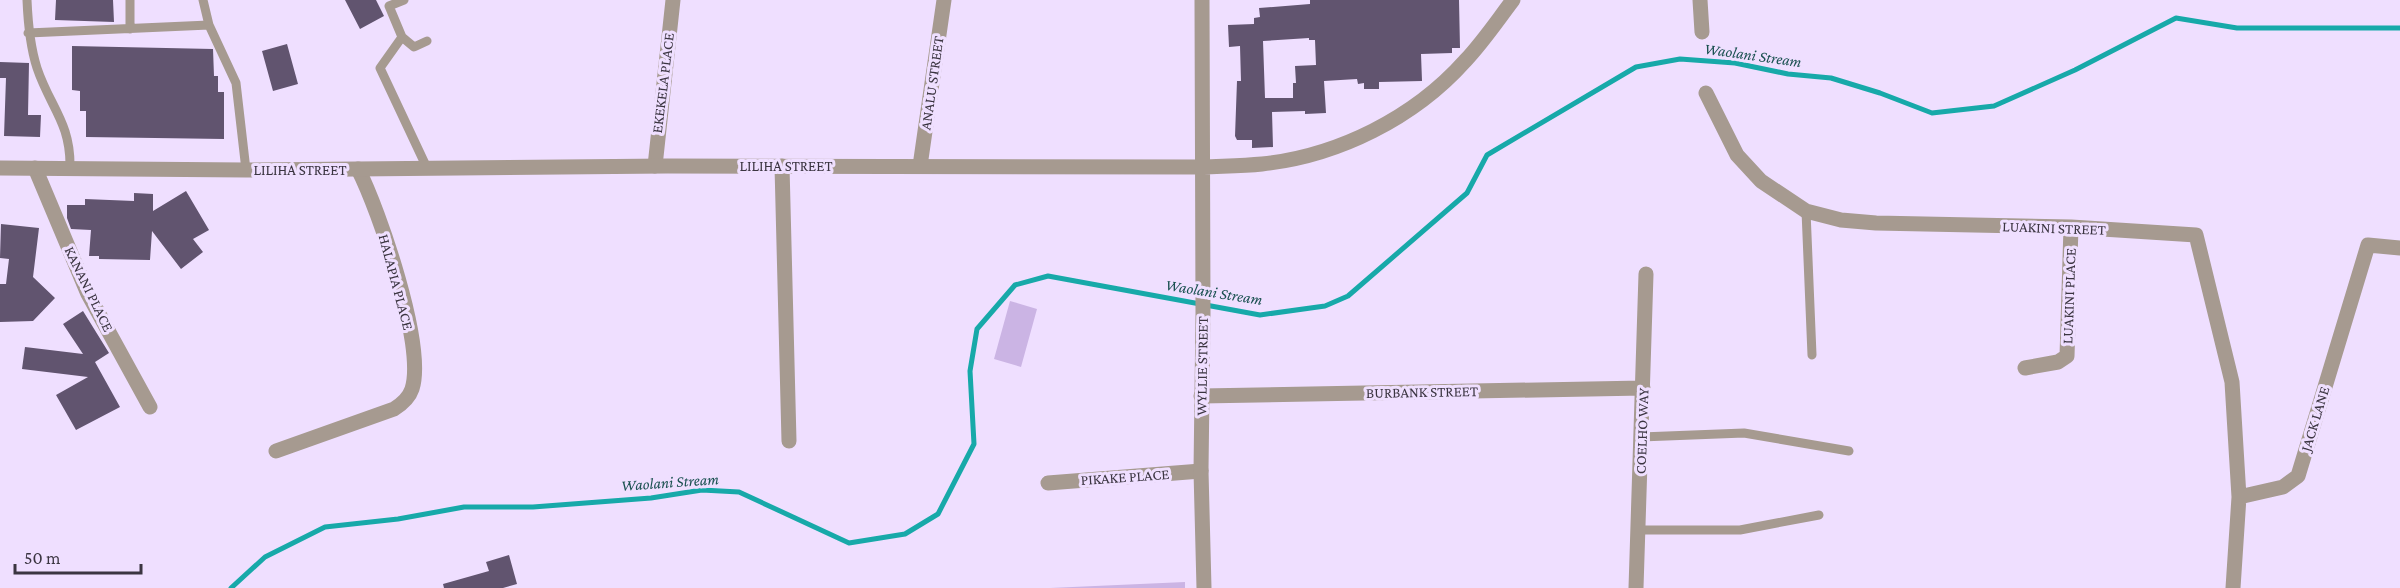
<svg xmlns="http://www.w3.org/2000/svg" width="2400" height="588" font-family="'Crimson Pro',serif">
  <rect width="100%" height="100%" fill="#efdfff"/>
  <path fill="#cbb4e4" d="M1010,301L1037,309L1021,367L994,359Z
    M1185,582V588H1050Z"/>
  <g fill="none" stroke-linecap="round" stroke-linejoin="round">
    <path stroke="#17a9a9" stroke-width="5" d="M231,588L265,557L325,527L398,519L464,507H533L651,498L702,490L739,492L849,543L905,534L938,514L974,444L970,371L977,329L1015,285L1048,276L1260,315L1325,306L1348,296L1467,193L1487,155L1636,67L1680,59L1735,63L1788,74L1831,78L1880,93L1932,113L1994,106L2075,70L2176,18L2237,28H2400"/>
  </g>
  <path fill="#61546f" fill-rule="evenodd" d="M56,0H113L114,22L55,20Z
    M345,0H376L384,16L360,29Z
    M1310,0H1459L1460,48H1452V53L1421,54L1422,81L1379,82V89H1364V83L1358,84L1357,79L1324,81L1326,113L1305,114V111L1272,112L1273,147L1252,148V140H1237L1235,136L1237,81H1241L1240,46L1229,47L1228,25L1254,24V18L1260,17L1259,8L1310,4ZM1309,38V40H1315L1316,65L1295,66L1296,83H1293V98H1265L1263,41Z
    M287,44L298,84L273,91L262,51Z
    M72,46L213,49L214,76H218V92H224V139L86,137V111H80V91L72,90Z
    M0,62L29,63L28,115H41L40,137L4,136L6,78H0Z
    M186,191L209,230L193,239L203,252L181,269L152,231L150,260L99,259V256H89L91,230L71,229L67,218V205H85V199L134,201V193L153,194V211Z
    M1,224L39,228L33,277L55,298L33,321L0,322V284H6L9,259L0,258Z
    M83,311L109,353L95,362L120,407L76,430L56,395L88,377L22,369L25,347L83,354L63,324Z
    M509,555L517,584L503,588H444L443,584L489,571L486,562Z"/>
  <g fill="none" stroke-linecap="round" stroke-linejoin="round">
    <path stroke="#a69a90" stroke-width="9" d="M27,0C28,24 30,46 37,68C50,107 71,123 70,168
      M130,0V29
      M203,0L209,25
      M404,0L389,6L402,37L380,68L427,168
      M28,33L209,25L236,83L246,170
      M402,37L414,47L427,41
      M1806,211L1812,355
      M1641,437L1744,433L1849,451
      M1638,530H1740L1819,515"/>
    <path stroke="#a69a90" stroke-width="15" d="M1700,0L1702,32
      M1706,93L1737,155L1761,181L1806,211L1841,220L1876,223L2071,227L2196,235L2232,382L2239,497
      M655,166L673,0
      M782,166L789,441
      M920,166L944,0
      M35,168L88,294L150,407
      M2025,368L2058,362L2067,356L2071,227
      M1201,396L1643,388
      M276,451L394,409C402,404 409,398 412,389C426,346 379,210 358,169
      M1048,483L1201,471
      M1636,588L1646,274
      M2233,588L2239,497L2283,487L2298,476L2368,245L2400,248"/>
    <path stroke="#a69a90" stroke-width="15" d="M1202,0L1203,313L1201,471L1204,588
      M0,168L246,170L667,166L1203,167C1222,166 1242,166 1262,164C1338,156 1414,118 1465,61C1483,42 1497,21 1513,0"/>
  </g>
  <g text-anchor="middle" dominant-baseline="central" stroke-width="6" stroke-linejoin="round" paint-order="stroke">
    <g font-size="15" fill="#3b3541" stroke="#efdfff">
      <text transform="translate(663 83) rotate(-83)">EKEKELA PLACE</text>
      <text transform="translate(932 83) rotate(-82)">ANALU STREET</text>
      <text x="786" y="166">LILIHA STREET</text>
      <text x="300" y="170">LILIHA STREET</text>
      <text transform="translate(2054 228) rotate(2)">LUAKINI STREET</text>
      <text transform="translate(396 282) rotate(75)">HALAPIA PLACE</text>
      <text transform="translate(89 289) rotate(64)">KANANI PLACE</text>
      <text transform="translate(2069 296) rotate(-88)">LUAKINI PLACE</text>
      <text transform="translate(1202 366) rotate(-89)">WYLLIE STREET</text>
      <text transform="translate(1422 392) rotate(-1)">BURBANK STREET</text>
      <text transform="translate(2315 419) rotate(-73)">JACK LANE</text>
      <text transform="translate(1642 431) rotate(-88)">COELHO WAY</text>
      <text transform="translate(1125 477) rotate(-4)">PIKAKE PLACE</text>
    </g>
    <g font-size="16" font-style="italic" fill="#1b5151" stroke="#efdfff">
      <text transform="translate(1753 55) rotate(8)">Waolani Stream</text>
      <text transform="translate(1214 292) rotate(9)">Waolani Stream</text>
      <text transform="translate(670 482) rotate(-4)">Waolani Stream</text>
    </g>
  </g>
  <path d="M15 564v9h126v-9" fill="none" stroke="#3b3541" stroke-width="3"/>
  <text x="24" y="564" font-size="18" fill="#3b3541" stroke="#efdfff" stroke-width="4.5" paint-order="stroke">50 m</text>
</svg>
